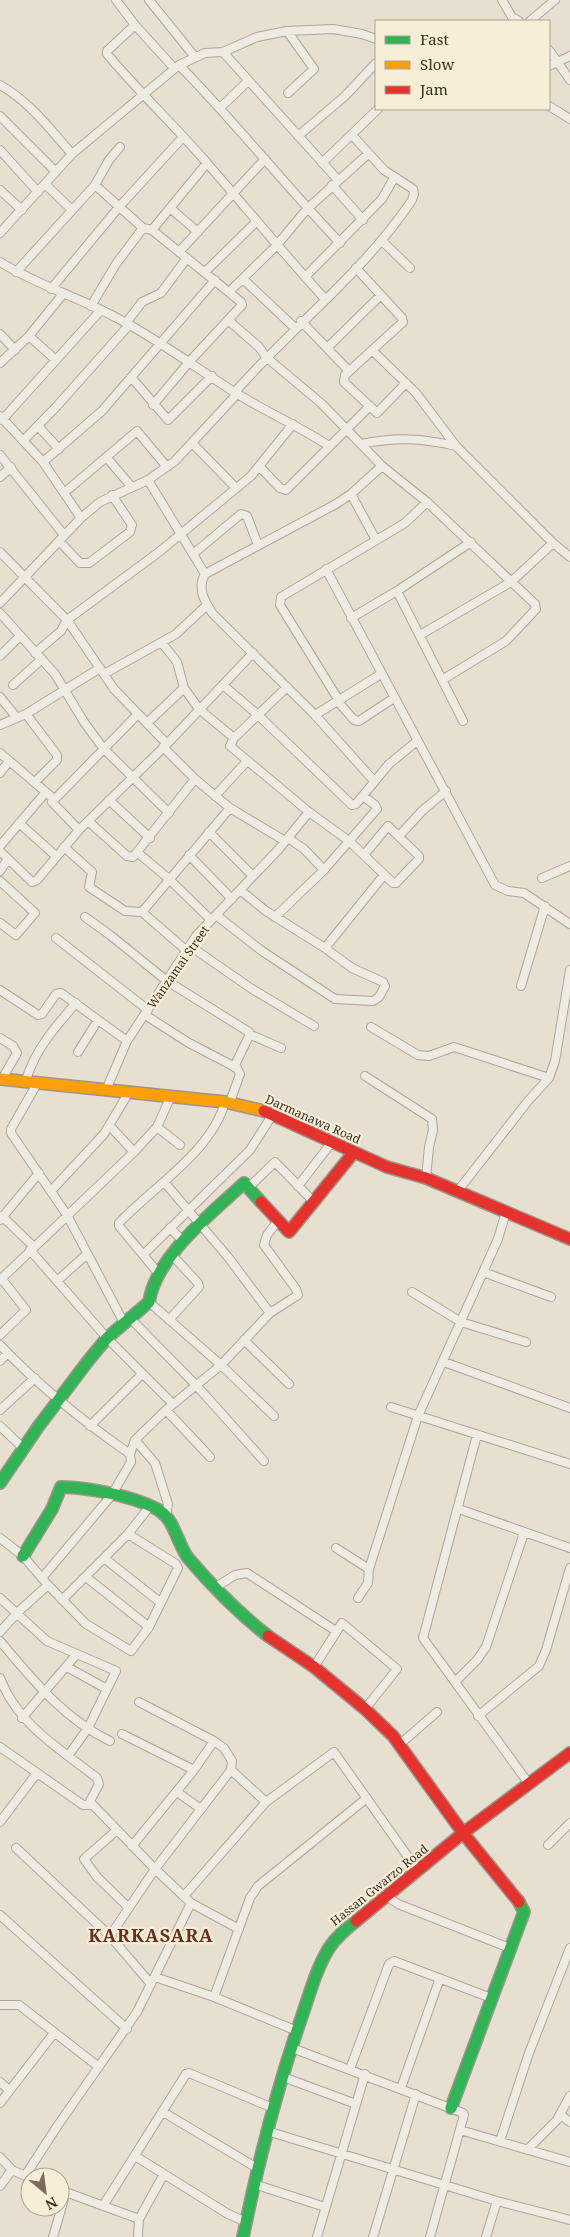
<svg xmlns="http://www.w3.org/2000/svg" width="570" height="2237" font-family="'Noto Serif',serif">
  <rect width="100%" height="100%" fill="#e7e0d1"/>
  <g fill="none" stroke-linecap="round" stroke-linejoin="round">
    <defs>
      <path id="street" d="M116,0L135,25L174,68
        M149,0L195,57
        M502,0L512,17L519,21
        M530,21L555,0
        M135,25L107,51V54C139,92 175,126 207,163C247,209 284,254 325,299
        M287,31L314,69L288,93
        M549,50L570,80
        M223,52L338,180
        M179,65C235,122 285,185 340,243
        M549,66L570,56
        M0,85C30,102 50,129 72,154
        M549,106L570,119
        M221,107L248,81
        M0,116L56,172
        M298,136L345,96L376,63
        M0,150L38,192
        M322,163L378,109
        M45,184L72,210
        M95,185L143,228L152,230L241,302L242,305L190,361L153,405
        M332,185L363,220
        M0,190L22,210
        M170,208L198,232
        M152,230L207,163
        M0,233L72,154L179,65L205,53L223,52L257,37L287,31L333,29L362,34L376,39
        M382,241L410,268
        M179,252L265,159
        M0,262C37,285 78,297 117,318C159,340 196,368 236,393C266,412 299,426 329,446
        M356,268L402,318L403,322L345,375L344,382L377,413L406,383
        M16,272L95,185L109,160L120,147
        M205,272L256,222
        M305,277L382,199L394,178
        M243,279L295,328
        M51,289L119,207L183,137
        M229,292L276,246L307,209L368,154
        M91,306L116,264L143,228
        M228,320L259,347L266,357L322,404L382,466L427,502L535,604L536,609L506,641L442,680
        M301,321L349,371
        M126,323L142,302L161,293L187,258
        M0,334L15,350
        M29,336L56,360
        M327,348L381,295
        M372,350L416,393L456,446L553,543L511,582L420,635
        M0,363L29,336L63,294
        M131,377L168,420L212,376
        M235,392C292,327 364,272 412,200L414,194L413,189L384,170L352,135
        M0,416L43,462L81,518
        M2,420L101,310
        M38,426L59,449
        M23,441L57,406L129,325
        M193,444L236,488
        M361,444C396,437 421,438 456,446
        M0,455L64,535
        M107,458L131,486
        M43,462L102,411L215,280
        M259,466L280,488L286,490L370,406
        M0,477L11,467
        M148,480L205,574
        M64,493L137,431L167,467
        M351,494L376,540
        M59,541L80,563H89L130,532L132,525L112,495
        M553,543L570,557
        M0,552L67,620L114,689L167,744
        M193,554L241,514L247,516L258,545
        M326,569L495,885L508,891L524,893L570,924
        M397,591L463,721
        M0,603L81,518L100,502L148,480L175,461L237,394
        M0,613L55,674L84,722L103,748L169,813
        M351,618L397,591L471,542
        M162,643L177,662L184,688L199,709L234,738
        M35,653L61,631L67,620L159,552L251,476L293,424
        M0,656L20,636
        M104,674L176,634L207,605
        M13,685L42,659
        M223,685L258,715L352,805L356,804L389,764L417,741
        M287,687L234,738L230,746L309,812L349,841L393,883H396L419,859V856L388,826L364,855
        M0,697L17,718
        M338,699L280,605L281,597L405,523L427,502
        M341,705L354,720L359,721L394,698
        M26,714L57,755V760L35,782
        M315,715L381,674
        M147,723L184,688
        M0,725L26,714L100,668
        M163,747L195,779L230,808L285,841
        M0,753L54,799
        M0,773L9,761
        M374,781L315,715L213,614C204,601 197,588 205,574L336,504L351,494L382,466
        M215,796L247,761
        M109,800L150,838
        M88,821L127,856L133,857L195,779
        M19,823L56,856
        M79,830L52,802L138,714
        M209,832L253,876
        M399,836L422,811L446,791
        M288,838L304,849L324,870
        M0,846L46,792
        M64,847L92,872L89,887L125,911L142,912L230,808
        M0,851L32,882L37,880L79,830L167,744L253,653
        M137,852L169,879L211,920
        M189,855L232,899
        M0,871L8,859
        M542,878L570,866
        M0,881L35,913L16,935L0,923
        M142,912L187,951
        M216,915L262,951L335,999L373,1001L379,997L385,986L383,982L352,968L325,948L266,911L240,890
        M85,917L110,935L167,981L249,1032V1036L234,1067
        M275,917L324,870L377,809L375,805L363,796
        M56,938L148,1010
        M190,946L252,989L314,1026
        M325,948L384,875
        M521,986L545,906
        M0,990L38,1015L42,1014L56,994L61,993L127,1041
        M145,1015L189,1043L237,1068L240,1074L230,1102
        M371,1027L418,1055L429,1056L454,1047L549,1078
        M249,1034L281,1048
        M0,1038L13,1046L17,1053L2,1079
        M78,1052L98,1020
        M365,1076L432,1119L433,1130L429,1147L426,1178
        M26,1080C35,1050 55,1027 76,1003
        M38,1082L11,1129V1133L67,1215L124,1323
        M106,1090L127,1041L196,936L278,850L309,812
        M110,1126L134,1152
        M157,1127L180,1145
        M165,1183L228,1257L270,1313
        M298,1186L332,1142
        M249,1187L275,1162L314,1202
        M51,1191L104,1134L129,1092
        M457,1192L528,1101L549,1078L555,1061L570,970
        M2,1216L34,1247
        M0,1220L39,1173
        M170,1228L183,1241
        M30,1250L107,1338L173,1404
        M143,1255L250,1150L273,1114
        M483,1272L551,1297
        M159,1274L119,1226V1223C153,1187 212,1151 225,1102
        M0,1280L134,1152L157,1127L171,1096
        M57,1281L87,1254
        M412,1292L461,1322L526,1342
        M149,1302L221,1365L274,1416
        M130,1318L196,1385L264,1461
        M169,1320L199,1287L198,1283L172,1255
        M0,1335L26,1310L1,1278
        M244,1340L289,1384
        M0,1345C39,1386 84,1422 130,1454
        M0,1361L8,1353
        M444,1362L570,1408
        M391,1407L570,1464
        M0,1410L35,1378
        M166,1410L210,1457
        M0,1426L23,1448
        M90,1426L142,1374
        M477,1435L423,1638L529,1784
        M135,1440L155,1463L168,1504L166,1516
        M459,1509L570,1548
        M0,1538L23,1556L48,1585L86,1624L131,1651L149,1627L178,1568L176,1564L128,1534
        M336,1548L369,1569
        M104,1558L161,1603
        M86,1577L149,1627
        M42,1578L111,1496L131,1462L130,1454L135,1440L166,1410L221,1365L270,1313L298,1295L296,1289L264,1245L267,1235L278,1221
        M216,1587L235,1575L247,1573L336,1631
        M0,1598L47,1641L116,1671L88,1728L68,1756
        M358,1598L368,1583L369,1569L418,1416L498,1239L506,1212
        M62,1600L128,1534L150,1506
        M0,1632L17,1613L48,1585
        M0,1641C32,1679 64,1719 110,1741
        M67,1667L107,1689
        M314,1667L342,1623L397,1669L365,1709
        M0,1678C18,1725 59,1748 97,1778L99,1784L88,1805
        M455,1682L477,1660L486,1647L524,1533
        M478,1716L539,1666L546,1650L570,1568
        M22,1718L76,1655
        M122,1734L194,1770
        M399,1745L437,1712
        M0,1747L83,1805H93L155,1869L191,1903L239,1929
        M231,1770L266,1802
        M177,1792L201,1809
        M0,1822L37,1773
        M117,1830L84,1859L97,1877L129,1908
        M548,1845L570,1823
        M132,1846L194,1770L214,1741
        M16,1848L110,1936L151,1984
        M385,1895L398,1904L510,1948
        M184,1896L266,1802L334,1752L418,1871
        M0,1915L127,2029
        M110,1936L155,1869L231,1770L232,1761L224,1748L214,1741L139,1702
        M155,1977L214,1997L297,2031
        M214,1997L250,1898L258,1886L367,1798
        M0,2005H19L99,2067
        M292,2048L463,2113L464,2115L430,2237
        M350,2069L389,1964L394,1961L491,1998
        M283,2077L356,2104
        M0,2082L9,2090
        M401,2088L440,1978
        M0,2103L54,2033
        M163,2112L257,2168
        M561,2115L570,2122
        M460,2130L570,2162
        M267,2131L497,2201L570,2220
        M500,2141L529,2053L570,1948
        M527,2150L557,2120L570,2096
        M135,2156L228,2214L246,2222
        M0,2157L12,2170L30,2178
        M25,2176L58,2125L137,2012L191,1903
        M254,2184L325,2207
        M0,2186L12,2170
        M60,2190L139,2219
        M103,2206L186,2074L189,2073L273,2108
        M53,2237L66,2192
        M138,2237L139,2219L164,2174
        M317,2237L365,2074
        M373,2237L416,2094
        M486,2237L497,2201"/>
      <path id="fast" d="M0,1483L38,1427L88,1361L107,1338L149,1302C156,1256 211,1214 244,1183L261,1202
        M23,1556L52,1509L61,1487C87,1487 138,1497 160,1511C175,1521 178,1546 189,1559C212,1586 241,1615 268,1636
        M451,2108L524,1912L519,1902
        M243,2237C258,2163 276,2091 301,2019C309,1996 316,1969 329,1948C336,1937 346,1929 356,1921"/>
      <path id="slow" d="M0,1079L225,1102L264,1111"/>
      <path id="jam" d="M264,1111L387,1167L426,1178L570,1239
        M261,1202L289,1232L354,1152
        M268,1636L314,1667L365,1709L393,1736L463,1833L519,1902
        M356,1921L463,1833L570,1753"/>
    </defs>
    <use href="#street" stroke="#ada599" stroke-width="10"/>
    <use href="#fast" stroke="#9c958a" stroke-width="14"/>
    <use href="#slow" stroke="#9c958a" stroke-width="14"/>
    <use href="#jam" stroke="#9c958a" stroke-width="14"/>
    <use href="#street" stroke="#efebe3" stroke-width="8"/>
    <use href="#fast" stroke="#30b455" stroke-width="11"/>
    <use href="#slow" stroke="#ff9f0a" stroke-width="11"/>
    <use href="#jam" stroke="#e5322d" stroke-width="11"/>
  </g>
  <g text-anchor="middle" dominant-baseline="central" stroke-width="4.5" stroke-linejoin="round" paint-order="stroke">
    <g font-size="12" fill="#3d2e20" stroke="#f7eed8">
      <text transform="translate(178 967) rotate(-55)">Wanzamai Street</text>
      <text transform="translate(313 1119) rotate(24)">Darmanawa Road</text>
      <text transform="translate(379 1885) rotate(-39)">Hassan Gwarzo Road</text>
    </g>
    <g font-size="18" font-weight="bold" letter-spacing="1" fill="#6b2e1e" stroke="#f7eed8">
      <text x="151" y="1935">KARKASARA</text>
    </g>
  </g>
  <rect x="375" y="20" width="175" height="90" fill="#f7eed8" stroke="#ada18e"/>
  <rect x="385" y="36" width="25" height="8" fill="#30b455" stroke="#ada18e"/>
  <text x="420" y="45" font-size="15" fill="#3d2e20">Fast</text>
  <rect x="385" y="61" width="25" height="8" fill="#ff9f0a" stroke="#ada18e"/>
  <text x="420" y="70" font-size="15" fill="#3d2e20">Slow</text>
  <rect x="385" y="86" width="25" height="8" fill="#e5322d" stroke="#ada18e"/>
  <text x="420" y="95" font-size="15" fill="#3d2e20">Jam</text>
  <g transform="translate(45 2192) rotate(151)"><circle r="24" fill="#f7eed8" stroke="#ada18e"/>
  <path d="M0-4L9 19L0 12L-9 19Z" fill="#786c5e"/>
  <text y="-8" font-size="14" font-weight="bold" text-anchor="middle" fill="#3d2e20">N</text>
  </g>
</svg>
